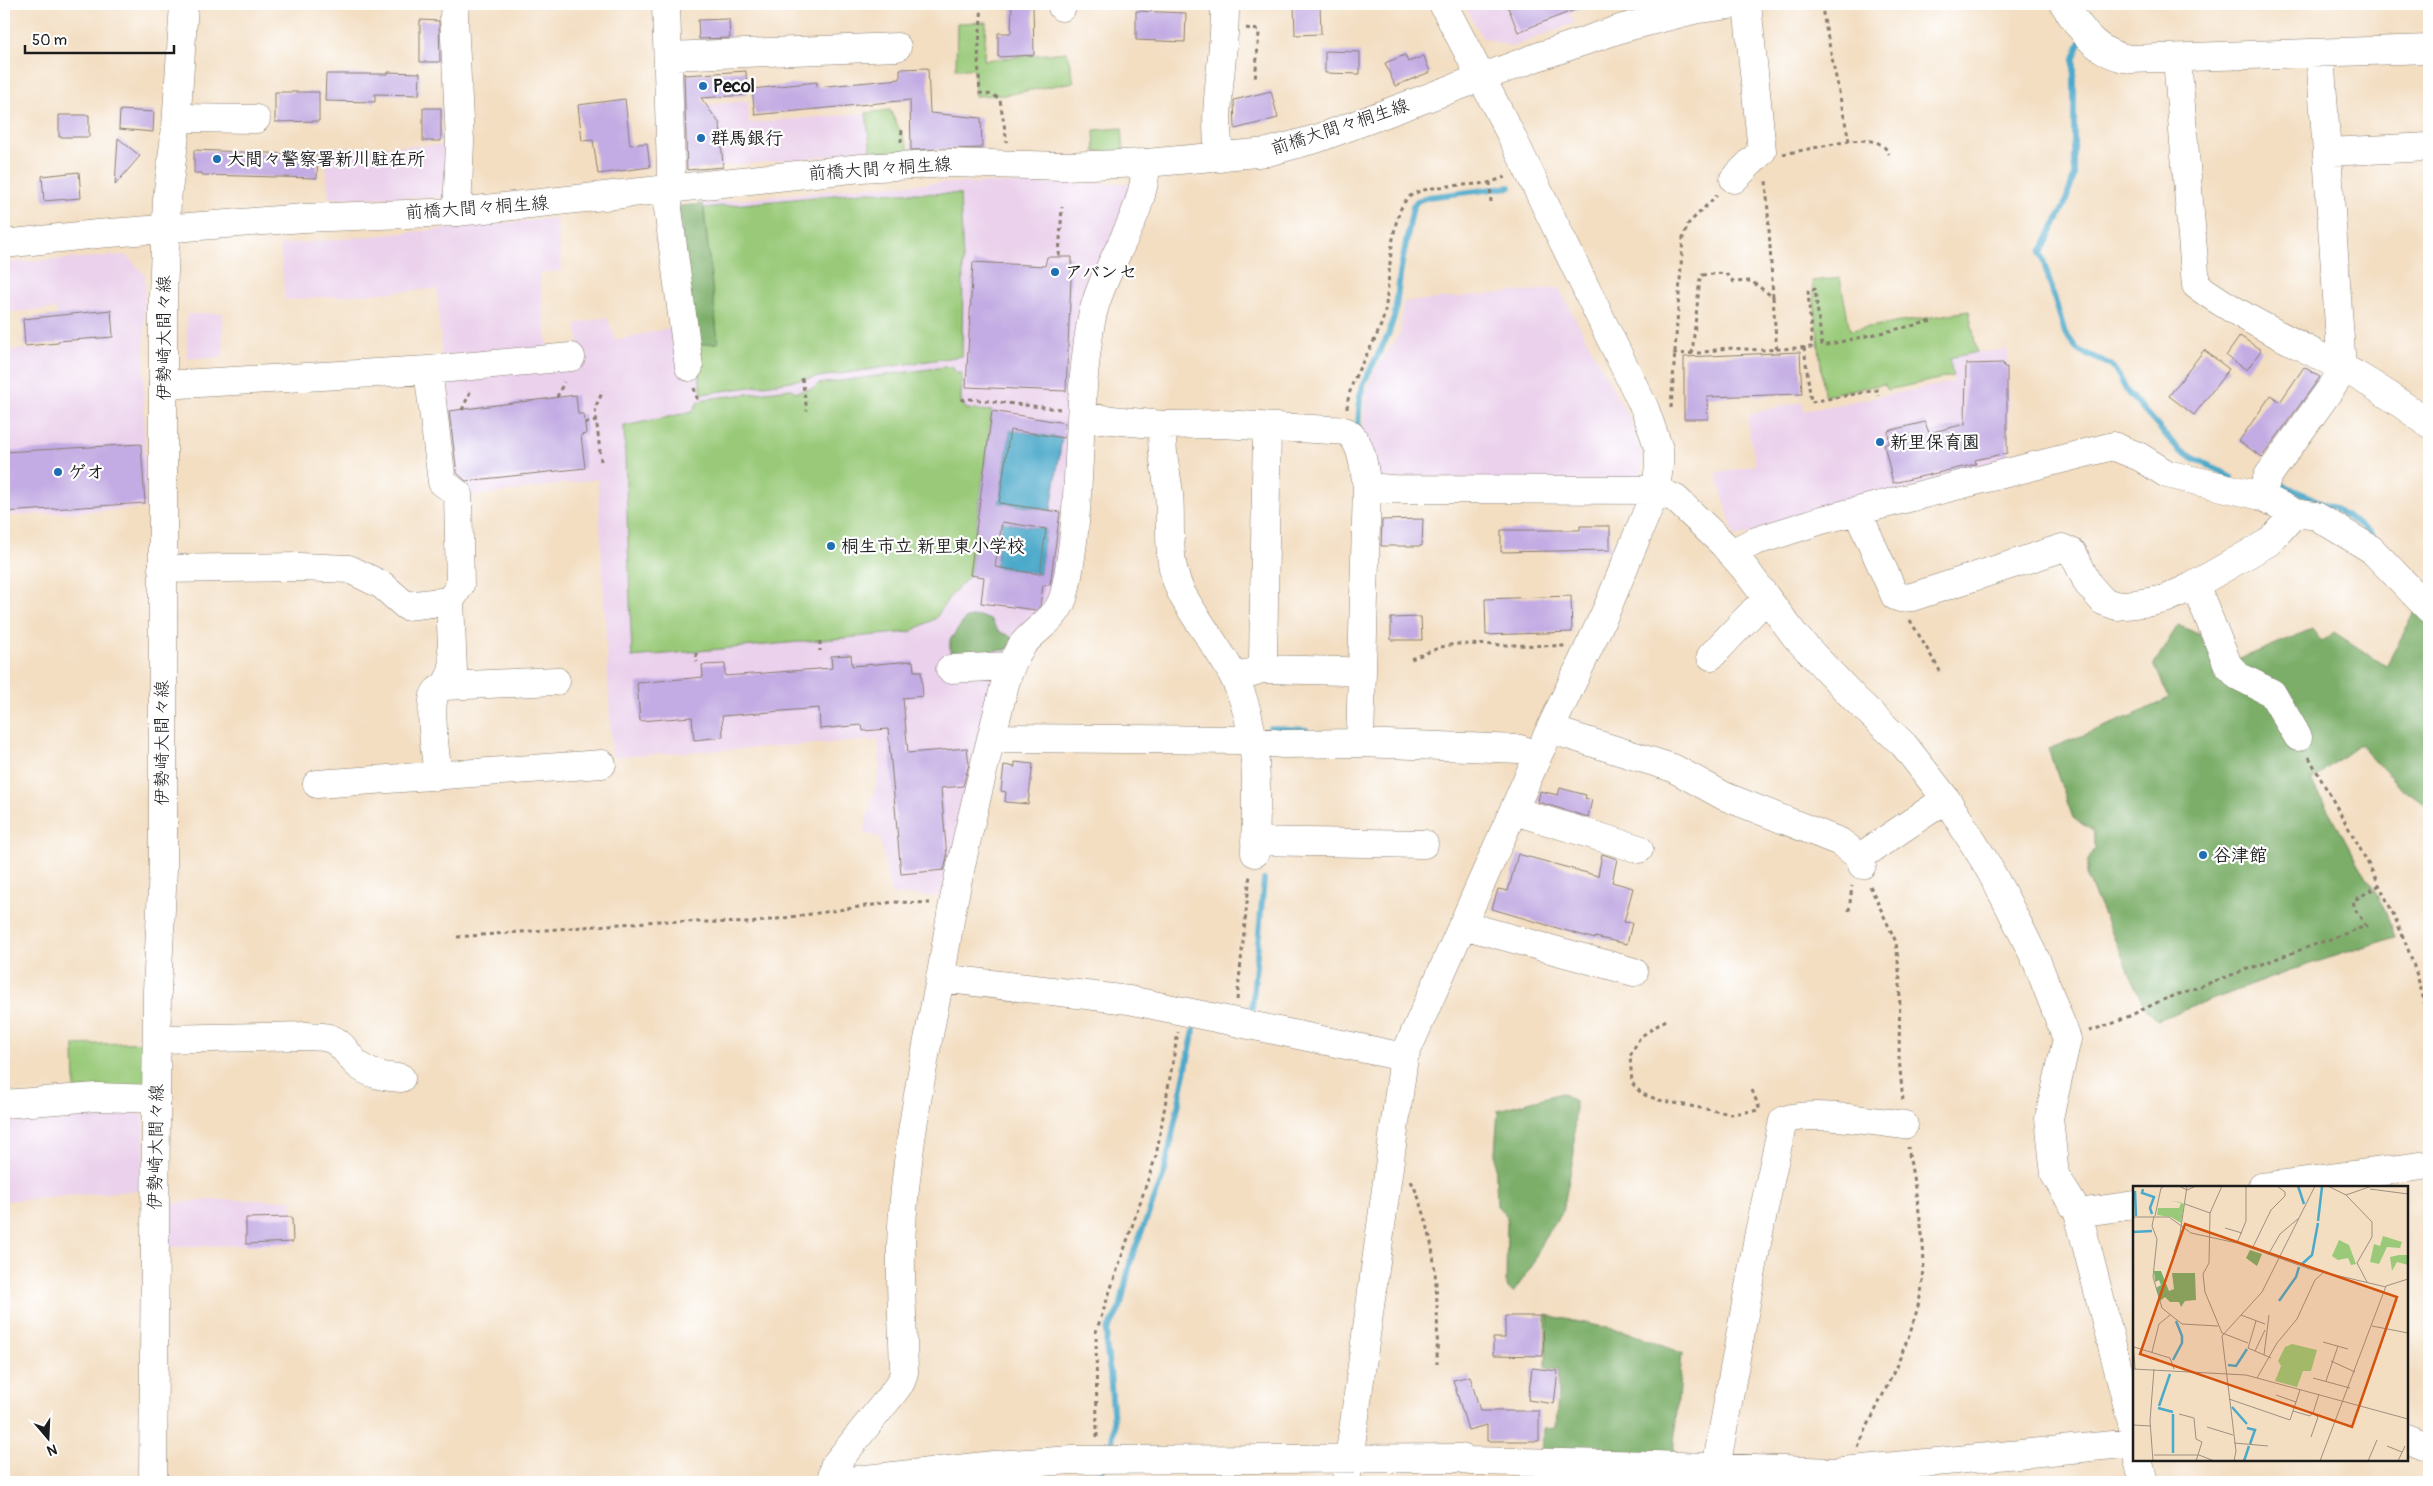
<svg xmlns="http://www.w3.org/2000/svg" width="2433" height="1486" font-family="Pangolin,'Klee One',sans-serif">
  <rect width="100%" height="100%" fill="#fff"/>
  <filter id="ink" filterUnits="userSpaceOnUse"><feTurbulence type="fractalNoise" baseFrequency=".02" numOctaves="2"/><feDisplacementMap in="SourceGraphic" scale="10" xChannelSelector="R" yChannelSelector="G"/><feConvolveMatrix kernelMatrix="1 2 1 2 8 2 1 2 1" color-interpolation-filters="sRGB"/></filter>
  <filter id="wash" filterUnits="userSpaceOnUse"><feTurbulence type="fractalNoise" baseFrequency=".0096" numOctaves="4" result="noise"/><feDisplacementMap in="SourceGraphic" scale="20" xChannelSelector="R" yChannelSelector="G"/><feGaussianBlur stdDeviation="1.12" result="paint"/><feColorMatrix in="noise" values="0 0 0 0 0 0 0 0 0 0 0 0 0 0 0 0 0 1.4 0 .05"/><feComposite in="paint" operator="in"/></filter>
  <g filter="url(#wash)">
    <rect width="100%" height="100%" fill="#f3dec2"/>
    <path fill="#ebd1ec" d="M1464,4H1566L1574,23L1512,47L1482,37Z
      M748,101L749,123L866,113L871,152L684,170L677,103L706,105Z
      M450,145L452,197L329,198L325,148Z
      M937,183H1130L1051,600L1037,617L948,897L891,894L880,837L864,833L880,767L878,740L612,757L598,479L468,497L454,482L443,377L437,289L285,300L280,245L556,218L562,271L539,273L548,348L579,344L576,324L607,317L616,340L675,327L679,206L861,187Z
      M126,255L145,275L144,408L146,508L4,516V350L61,347L59,339L56,309L5,312L4,263Z
      M1559,288L1632,424L1643,457L1641,484L1375,478L1364,433L1365,393L1376,369L1400,333L1403,302Z
      M223,313V358H187V314Z
      M2008,350L2009,463L1735,537L1716,473L1756,465L1747,422L1752,413L1802,402L1804,411L1954,382L1948,358L1977,352Z
      M131,1108L144,1118L145,1190L4,1201V1114Z
      M206,1200H292L295,1244L168,1247L169,1204Z"/>
    <path fill="#9aca79" stroke="#5b734a" d="M986,22L984,60L1067,52L1074,82L1005,95L975,96L974,69H956L957,23Z
      M890,110L910,151L871,152L866,113Z
      M1122,128L1124,152H1095L1094,130Z
      M864,192L960,194L963,261L962,356L702,394L694,345L718,343L704,208Z
      M1840,278L1850,330L1969,311L1977,352L1949,358L1953,376L1887,390L1885,384L1824,395L1812,281Z
      M952,366L956,373H962L961,400L966,409L992,411L970,575L948,599L936,618L910,632L632,657L624,426L692,412L698,402L705,399L791,389L796,392L814,388L818,384Z
      M149,1042V1090L75,1089L74,1045Z"/>
    <path fill="#7bae69" stroke="#4c6542" d="M703,204L718,343L694,345L679,206Z
      M2417,608L2429,624V808L2398,785L2360,744L2311,780L2387,913L2395,937L2295,969L2157,1020L2145,1008L2087,877V862L2095,849L2093,831L2073,818L2048,749L2136,714L2169,698L2154,664L2178,625L2207,638L2218,668L2312,629L2322,642L2334,632L2386,666Z
      M979,616L991,620L998,631L1014,638L1007,650L950,652V640L966,618Z
      M1562,1093L1575,1101L1574,1153L1563,1211L1544,1238L1532,1266L1513,1293L1506,1286L1507,1216L1497,1206L1495,1152L1498,1110Z
      M1546,1315L1628,1332L1682,1353L1673,1456L1541,1454L1543,1429L1556,1428L1559,1370L1546,1368Z"/>
    <path fill="#4ba9ca" stroke="#346273" d="M1010,430L1062,438L1051,510L999,503Z
      M1002,522L1046,529L1040,574L995,567Z"/>
    <g fill="none" stroke-linecap="round" stroke-linejoin="round">
      <path stroke="#4ba9ca" stroke-width="6" d="M2080,43L2074,58V176L2064,206L2041,253L2065,333L2078,350L2111,365L2119,376L2127,392L2180,451L2232,477
        M1358,428L1360,396L1364,382L1388,335L1395,314L1401,268L1413,207L1417,201L1428,197L1510,187
        M2280,484L2334,508L2372,534
        M1270,728L1306,730
        M1252,1008L1264,880
        M1112,1443L1114,1424L1110,1372L1106,1345L1107,1331L1120,1308L1131,1259L1164,1174L1194,1030
        M1095,1482L1102,1469"/>
    </g>
    <g id="blocks">
      <path fill="#c3ace3" fill-rule="evenodd" d="M1012,4H1033L1034,55L998,57V33H1011Z
        M1294,4H1320L1321,34L1295,35Z
        M1507,4H1587V5L1518,32Z
        M1136,11L1186,13L1185,42L1136,40Z
        M729,19L730,38L699,39L698,20Z
        M420,20L439,21L440,62H420Z
        M1325,51L1360,52V74L1325,73Z
        M1405,55L1408,62L1424,56L1430,72L1395,86L1385,63Z
        M928,68L930,113L981,118L982,148L911,150L910,100L755,115L752,89L817,82V87L900,79V69Z
        M746,71L747,95L701,98L720,124L723,167L687,170L684,73L685,75Z
        M388,72L420,73L419,95L375,94V102L325,101L326,74H388Z
        M1271,91L1278,118L1235,129L1234,100Z
        M275,92H319V121L275,122Z
        M625,99L630,145L647,143L650,167L598,174L593,140L582,141L578,105Z
        M423,108H441V141H423Z
        M120,110L154,112L153,132L119,129Z
        M59,115H89V137H59Z
        M118,138L140,156L115,185Z
        M194,150L318,155L317,178L202,175V173H194Z
        M79,172L81,198L44,201L42,176Z
        M1047,257H1072L1066,391L966,387L973,262L1045,266Z
        M111,310L113,337L58,341V343L25,346L23,319Z
        M2240,336L2261,350L2247,370L2226,356Z
        M2204,350L2229,369L2194,415L2169,396Z
        M1800,352L1802,394L1707,397L1708,419H1684V357Z
        M2003,363L2004,367H2007V453L1975,460L1976,464L1893,483L1884,444L1889,443L1888,431L1925,422L1929,433L1965,424L1966,364Z
        M2304,367L2320,377L2262,457L2239,441L2271,395L2280,402Z
        M576,395L578,414H584L586,434L581,435L585,468L466,481L457,473L449,411Z
        M992,411L1065,423L1064,438L1010,430L999,503L1060,512L1050,585H1043L1040,607L1036,610L981,603L984,577L970,575ZM1002,522L1046,529L1040,574L995,567Z
        M141,444L145,503L4,512V452Z
        M1423,519L1422,546H1381L1382,520Z
        M1580,526H1610V550L1501,552V530H1580Z
        M1571,596L1572,632L1486,635L1485,599Z
        M1421,617L1422,640H1391V618Z
        M851,655L852,666L913,661L914,671H921L923,696L903,698L908,753L967,748L969,764L963,786L941,788L947,858L944,870L901,874L888,729L863,731L862,725L820,729L819,708L722,716L723,737L694,740L692,717L640,721L637,683L703,677L702,665L725,664V676L832,668L831,656Z
        M1015,762L1033,764L1028,804L1005,802L1006,792L1001,791L1004,765L1015,767Z
        M1560,788L1586,795L1585,798L1592,800L1588,817L1538,802L1540,791L1558,795Z
        M1518,854L1598,876L1602,854L1617,859L1612,882L1633,888L1624,922L1632,923L1627,944L1595,937V939L1492,909L1498,889L1508,891Z
        M292,1217L293,1242L246,1244V1218Z
        M1505,1316H1544L1543,1356L1493,1355V1338H1505Z
        M1532,1368L1558,1371L1554,1404L1528,1400Z
        M1470,1376L1480,1411H1539V1441H1487V1425L1468,1430L1453,1380Z"/>
    </g>
  </g>
  <g filter="url(#ink)">
    <use href="#blocks" fill-opacity="0" stroke="#887d6f" stroke-width="1"/>
    <g fill="none" stroke-linecap="round" stroke-linejoin="round">
      <defs>
        <path id="minor" d="M455,4L454,17L460,142L457,212
          M666,4L671,171L668,209L689,367
          M2064,4C2082,31 2096,54 2130,59L2429,49
          M1062,7V4
          M668,56L897,47
          M2177,59L2196,285C2245,321 2303,346 2356,375C2382,390 2405,406 2429,424
          M177,118L256,119
          M2327,152L2429,147
          M1220,158C1211,109 1226,54 1225,4
          M1734,179L1762,151L1747,4
          M428,370L442,482L458,494L460,585L450,601L453,670L445,686C440,688 436,690 434,696C429,714 436,756 438,776
          M163,385L428,370L571,357
          M1081,417L1163,425L1221,424L1331,430C1336,430 1343,430 1347,432C1363,442 1364,471 1367,487L1360,743
          M1163,425C1160,448 1166,470 1169,493C1172,528 1165,561 1182,594C1201,629 1230,660 1243,699C1260,748 1256,802 1255,853
          M1367,487L1392,489L1656,490L1676,499L1723,544L1745,569L1796,637L1855,699L1904,745L1946,799L1986,863L2006,900L2037,962L2067,1039L2049,1118L2055,1175L2078,1213L2134,1431
          M2261,496L2268,476L2339,377L2342,368L2320,54
          M1857,511L1895,596L1900,598L1912,597L2062,548L2073,553L2088,584L2103,601L2117,606L2150,602L2165,599L2191,587L2269,542L2295,513
          M1732,553L1753,542L1822,520L2113,446L2140,457L2167,474L2261,496L2295,513L2316,516L2371,549L2429,609
          M162,569L299,567L349,569L382,585L406,606L450,601
          M2191,587L2199,594L2228,665L2238,676L2272,693L2298,737
          M1711,656L1755,610L1769,601
          M950,669L1010,666
          M1261,669L1263,661L1267,427
          M1245,675L1261,669L1344,671
          M445,686L556,681
          M1552,730L1673,768L1724,796L1840,842L1860,857L1862,865
          M992,736L1003,738L1243,740L1283,744L1360,743L1520,749L1538,755
          M317,784L602,764
          M1514,811L1639,849
          M1255,841L1424,844
          M1860,857L1946,799
          M1463,925L1634,972
          M940,978L1129,1000L1404,1057
          M157,1039L308,1036C315,1037 322,1036 328,1038C342,1041 347,1055 357,1064C369,1075 386,1077 401,1078
          M4,1104L97,1097L157,1099
          M2262,1187L2429,1165
          M2078,1213L2134,1205
          M2407,1438L2429,1447
          M2138,1460L2144,1482
          M1716,1468L1759,1232L1783,1121C1806,1109 1876,1122 1904,1125
          M831,1482L834,1466L893,1393L901,1382L904,1372C903,1330 900,1288 901,1246C904,1158 923,1064 940,979C945,954 948,929 953,904C968,830 986,757 1005,684C1009,670 1014,656 1023,644C1039,625 1059,619 1065,591C1084,503 1075,411 1091,322C1101,267 1145,219 1146,163
          M838,1482L994,1465L1073,1460L1461,1458L1470,1461L1655,1465L1832,1472L2134,1443
          M1346,1482L1404,1057L1538,755L1606,611L1656,490L1659,465V449L1645,409L1510,133L1443,4"/>
        <path id="major" d="M4,244L97,234L304,218L457,212L861,168L950,163L1063,166L1146,163L1268,152L1319,138L1537,57L1623,28L1698,9L1736,4
          M153,1482L157,991L163,868V295L167,199L176,127L184,4"/>
      </defs>
      <use href="#minor" stroke="#887d6f" stroke-width="29"/>
      <use href="#major" stroke="#887d6f" stroke-width="29"/>
      <path stroke="#887d6f" stroke-width="3" stroke-dasharray="4 4" stroke-linecap="butt" d="M982,4L978,58L980,93L994,95L1000,100L1007,142
        M1821,4L1849,141C1866,140 1881,138 1889,154
        M1246,28L1258,30L1259,33L1255,81
        M901,142L902,129
        M1783,154L1849,141
        M1490,182L1491,203
        M1059,256L1062,207
        M1773,297L1777,354
        M1804,347L1811,402L1877,390L1878,396
        M1673,354L1699,353L1726,348L1763,350L1812,347L1808,291L1815,289L1822,346L1933,321
        M1692,354L1700,278L1702,275L1725,273L1734,282L1751,281L1773,297L1766,179
        M802,378L807,411
        M694,388L698,402
        M557,397L564,382
        M961,400L970,399L1060,409
        M1671,408L1683,238L1688,224L1717,195
        M1347,409C1349,372 1378,346 1385,311C1390,285 1389,213 1409,197C1424,184 1468,186 1487,183C1493,182 1499,179 1505,177
        M462,410L471,390
        M585,423L597,421
        M601,461L595,408L603,391
        M1910,620L1940,671
        M820,641V651
        M696,653L697,662
        M1411,659L1441,647L1455,644L1565,646
        M2309,757C2355,843 2413,928 2429,1026
        M1870,886L1896,942L1900,980L1899,1058L1903,1101
        M1849,911L1852,886
        M457,937L659,921L750,923L893,902L930,903
        M1237,1000L1250,874
        M1666,1020L1640,1037L1630,1056L1632,1083L1642,1094L1659,1100L1731,1114L1760,1110
        M2089,1031L2117,1022L2160,1001L2366,926L2355,909L2353,901L2378,886
        M1752,1090L1760,1110H1762
        M1411,1181C1439,1236 1438,1304 1437,1364
        M1097,1437L1096,1332L1156,1156L1178,1032
        M1858,1447C1882,1393 1915,1340 1923,1280C1927,1239 1914,1188 1908,1147"/>
      <use href="#minor" stroke="#fff" stroke-width="28"/>
      <use href="#major" stroke="#fff" stroke-width="28"/>
    </g>
  </g>
  <g fill="#1f6fb2" stroke="#fff" stroke-width="2">
    <circle cx="703" cy="86" r="5"/>
    <circle cx="701" cy="138" r="5"/>
    <circle cx="217" cy="159" r="5"/>
    <circle cx="1055" cy="272" r="5"/>
    <circle cx="1880" cy="442" r="5"/>
    <circle cx="58" cy="472" r="5"/>
    <circle cx="831" cy="546" r="5"/>
    <circle cx="2203" cy="855" r="5"/>
  </g>
  <g text-anchor="middle" dominant-baseline="central" stroke-width="4.5" stroke-linejoin="round" paint-order="stroke">
    <g font-size="18" font-weight="bold" fill="#1c1c1c" stroke="#fff" text-anchor="start">
      <text x="713" y="86">Pecol</text>
      <text x="711" y="138">群馬銀行</text>
      <text x="227" y="159">大間々警察署新川駐在所</text>
      <text x="1065" y="272">アバンセ</text>
      <text x="1890" y="442">新里保育園</text>
      <text x="68" y="472">ゲオ</text>
      <text x="841" y="546">桐生市立 新里東小学校</text>
      <text x="2213" y="855">谷津館</text>
    </g>
    <g font-size="18" fill="#1c1c1c" stroke="#fff">
      <text transform="translate(1340 127) rotate(-18)">前橋大間々桐生線</text>
      <text transform="translate(880 169) rotate(-4)">前橋大間々桐生線</text>
      <text transform="translate(477 208) rotate(-4)">前橋大間々桐生線</text>
      <text transform="translate(164 338) rotate(-90)">伊勢崎大間々線</text>
      <text transform="translate(162 743) rotate(-90)">伊勢崎大間々線</text>
      <text transform="translate(156 1147) rotate(-89)">伊勢崎大間々線</text>
    </g>
  </g>
  <g transform="translate(2133 1186)">
    <rect width="275" height="275" fill="#f3dec2"/>
    <path d="M38,15L47,16L51,18L48,37L38,31L24,29L25,22H46L48,17ZM250,50L269,56L267,62L254,61L246,78L237,76L241,58L247,60ZM206,54L216,59L223,78L218,79L215,72L205,74L199,70ZM266,69H275V79L264,76L259,85L257,71ZM159,158L184,164L178,185H170L164,201L142,195L148,180L145,175L152,161Z" fill="#9aca79"/>
    <path d="M117,64L129,68L124,80L113,72ZM21,85H28L36,105L41,103L39,87H62L63,114L52,115L48,121L46,116H37L32,111L27,115L23,102L28,99L26,94L22,96Z" fill="#7bae69"/>
    <path fill="none" stroke="#4ba9ca" stroke-width="2.5" d="M165,0L171,18M10,3L9,7L21,11L17,22L19,28M2,5L3,30M185,35L189,1M0,46L19,45M169,78L179,69L185,37M146,115L163,91L166,81M40,174L49,157V150L43,135M95,179L103,180L114,163M26,220L37,188M99,221L114,238M25,222L40,226M114,242L122,244L117,258M40,267V228M111,275L116,260"/>
    <path fill="none" stroke="#9d9080" stroke-width="1" d="M46,0L54,4L63,0M89,0L77,27L76,77L70,88L72,106L89,147L115,157M195,0L213,9L239,0M237,3L275,8M213,9L239,36V51L224,77L234,96M52,18L77,27M21,30L19,40L24,53L20,91L29,122L49,138L85,140M22,30L28,2L32,0M0,31H36L58,47L104,57L177,83L253,101M92,42L109,47M104,57L113,35V0M119,63L138,24L152,10V6L144,0M41,66L47,48L54,0M135,69L147,48L166,32M108,129L132,138M123,135L115,162L138,172M239,140L275,147M0,153L2,183M190,156L215,163M1,161L37,172L41,183M122,165L132,144M19,166L26,138L37,129M131,169L136,129M198,175L222,186M0,183L113,189L275,233M124,192L144,157L164,133L182,94L191,86M180,192L217,202M193,195L205,160M143,209L163,216M96,213L157,234L167,204M160,225L177,230L180,227M180,227L186,208M46,228L61,232L63,253L69,256L63,275M0,239L18,240M74,241L100,249M178,251L185,231L180,227M101,257L135,260M254,260L269,266M21,269H66L81,275M20,275L17,235L21,183M101,275L103,265L89,150L129,106L182,0M187,275L253,100L275,93M235,275L244,254M265,275L272,260"/>
    <path fill="#d4530e" fill-opacity="0.15" stroke="#d4530e" stroke-width="2.5" d="M52,38L264,111L219,241L7,168Z"/>
    <rect width="275" height="275" fill="none" stroke="#1c1c1c" stroke-width="2.5"/>
  </g>
  <rect width="2433" height="1486" fill="none" stroke="#fff" stroke-width="20"/>
  <g transform="translate(48 1438) rotate(161)" stroke="#ffffff" stroke-width="4" paint-order="stroke">
  <path d="M0-4L9 19L0 12L-9 19Z" fill="#1c1c1c"/>
  <text y="-8" font-size="14" font-weight="bold" text-anchor="middle" fill="#1c1c1c">N</text>
  </g>
  <path d="M25 45v8h149v-8" fill="none" stroke="#1c1c1c" stroke-width="2.5"/>
  <text x="32" y="45" font-size="15" fill="#1c1c1c" stroke="#ffffff" stroke-width="4" paint-order="stroke">50 m</text>
</svg>
